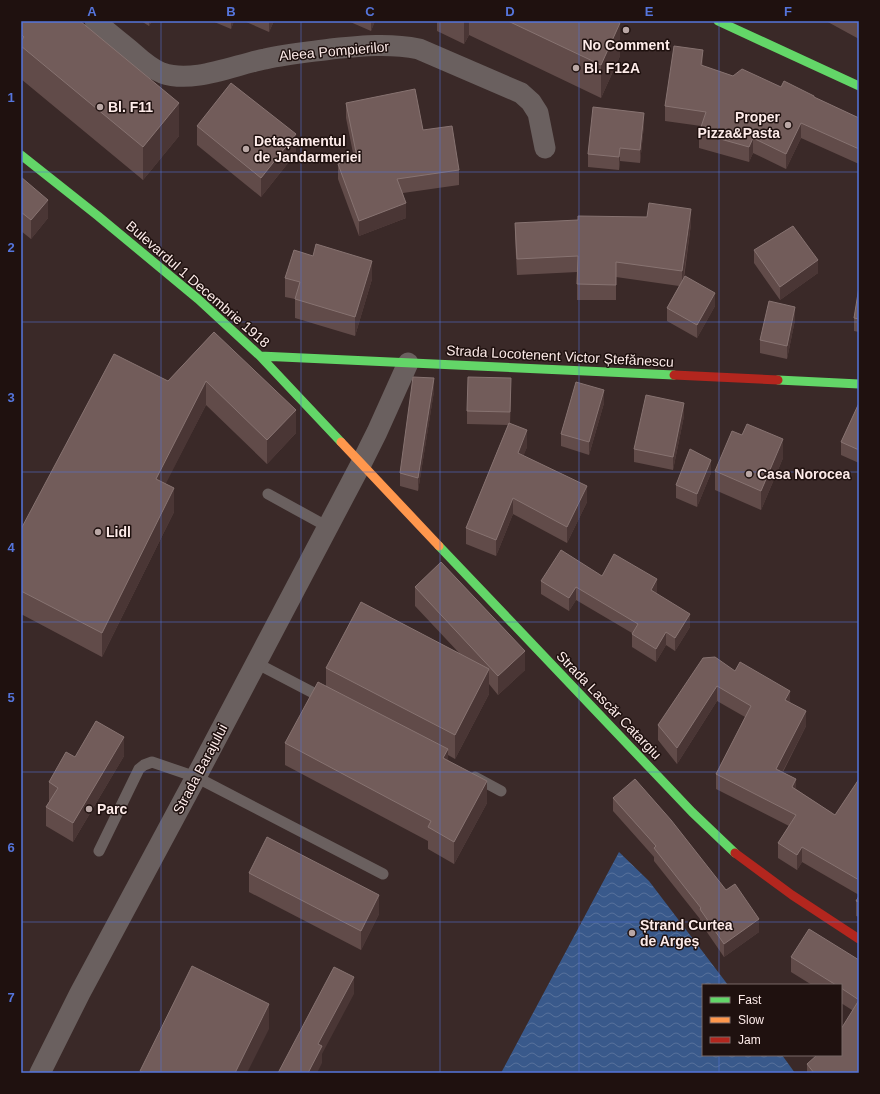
<svg xmlns="http://www.w3.org/2000/svg" width="880" height="1094" font-family="Helvetica,sans-serif">
  <defs>
    <pattern id="water-waves" width="16" height="10" patternUnits="userSpaceOnUse"><rect width="16" height="10" fill="#39598b"/><path d="M0 5q4-4 8 0t8 0" fill="none" stroke="#57719b"/></pattern>
  </defs>
  <rect width="100%" height="100%" fill="#3a2928"/>
  <path fill="url(#water-waves)" d="M619,852L649,881L728,985H703V1055H782L795,1073H501Z"/>
  <g fill="none" stroke-linecap="round" stroke-linejoin="round">
    <path stroke="#6a605f" stroke-width="11" d="M268,494L328,527
      M256,663L325,699
      M475,777L501,791
      M99,851L139,769L144,765L152,762L196,777L383,874"/>
    <path stroke="#6a605f" stroke-width="21" d="M95,21C106,31 118,40 130,50C139,58 149,68 162,73C193,84 234,65 265,59C287,54 309,52 331,49C361,46 389,43 419,49L521,93L531,102L538,113L545,148
      M40,1073L80,993L196,777L361,464L377,432L408,363"/>
    <path stroke="#63d668" stroke-width="9" d="M718,21L859,86
      M21,155L98,216L198,299L260,356L341,442
      M260,356L674,375
      M778,380L859,384
      M439,546L692,812L735,853"/>
    <path stroke="#ff974d" stroke-width="9" d="M341,442L439,546"/>
    <path stroke="#b3261e" stroke-width="9" d="M674,375L778,380
      M735,853L792,895L859,939"/>
  </g>
  <path fill="#614b49" d="M21,21L179,136L143,180L21,79Z
    M141,21H152L149,26Z
    M212,21H234L231,29Z
    M244,21H274L269,32Z
    M348,21H375L371,31Z
    M437,21H616L620,56L601,98L469,35L464,44L437,31Z
    M826,21H859V39Z
    M703,66L733,76L781,87L814,97L859,118V164L801,138L786,169L753,153L749,162L699,148V133L701,126L665,121V106Z
    M346,103L459,170V185L403,193L406,218L359,236L338,179V164L354,158L346,118Z
    M644,125L640,163L620,161L619,170L588,167V154Z
    M197,126L296,153L261,197L197,145Z
    M21,177L48,218L31,239L21,231Z
    M515,223L691,224L684,278L715,306L697,338L667,321V308L679,286L616,277V300H577V272L517,275L515,239Z
    M754,250L818,273L780,300L754,263Z
    M285,278L372,279L355,336L295,318V299L285,297Z
    M859,287V332L854,331V318Z
    M795,320L787,359L760,353V340Z
    M214,332L296,433L267,464L206,405L165,484L174,512L102,657L21,614V529L168,381Z
    M434,391L418,491L400,486V473Z
    M511,391L510,424L527,447L523,456L587,502L567,543L513,514L496,556L466,544V528L508,425L467,424V411Z
    M604,403L589,455L561,446V434Z
    M859,403V463L841,455V442Z
    M684,416L673,470L634,462V449Z
    M783,458L761,510L715,490V471Z
    M711,473L697,507L676,498V485Z
    M602,576L657,592L656,593L690,627L675,651L666,645L656,662L632,647V633L576,600L569,611L541,594V581Z
    M415,587L525,670L498,695L489,684V694L455,759L448,755V760L487,803L454,864L428,849V841L285,765V743L326,686V668L461,655L415,606Z
    M735,671L790,702L806,726L783,772L796,789L835,815L859,779V895L802,862L797,870L778,858V843L789,826L716,789V774L745,717L717,701L677,764L658,740V725Z
    M124,756L73,842L46,826V807L50,801H49V782L75,757Z
    M613,798L726,890L759,932L724,957L700,922V919L654,861V857L613,811Z
    M249,873L379,914L361,950L249,892Z
    M859,896V917L856,916V901Z
    M791,957L859,960V1073H807V1064L841,1055L852,1010L841,1003V985H812L791,972Z"/>
  <path fill="#4a3635" d="M149,21H152L149,26Z
    M231,21H234L231,29Z
    M269,21H274L269,32Z
    M371,21H375L371,31Z
    M464,21H469V35L464,44Z
    M620,23V56L601,98V65Z
    M703,50V65L701,80V65Z
    M179,103V136L143,180V147Z
    M644,113V125L640,163V150Z
    M801,123V138L786,169V154Z
    M296,134V153L261,197V178Z
    M753,138V153L749,162V147Z
    M620,148V161L619,170V157Z
    M48,200V218L31,239V220Z
    M406,203V218L359,236V221Z
    M691,209V224L682,287V271Z
    M818,260V273L780,300V287Z
    M372,261V279L355,336V317Z
    M715,293V306L697,338V325Z
    M795,307V320L787,359V346Z
    M434,378V391L418,491V478Z
    M511,378V391L510,425V412Z
    M206,381V405L156,503V479Z
    M604,390V403L589,455V442Z
    M684,403V416L673,470V457Z
    M296,410V433L267,464V440Z
    M527,430V447L518,470V453Z
    M783,439V458L761,510V491Z
    M711,460V473L697,507V494Z
    M587,486V502L567,543V527Z
    M174,488V512L102,657V633Z
    M513,498V514L496,556V540Z
    M657,579V592L651,603V590Z
    M576,587V600L569,611V598Z
    M690,614V627L675,651V638Z
    M666,632V645L656,662V649Z
    M525,651V670L498,695V676Z
    M489,669V694L455,759V735Z
    M717,686V701L677,764V748Z
    M790,691V706L785,700Z
    M806,711V726L776,784V769Z
    M124,737V756L73,842V823Z
    M448,749V771L443,758Z
    M796,779V794L792,787Z
    M487,781V803L454,864V842Z
    M802,847V862L797,870V855Z
    M379,895V914L361,950V931Z
    M759,919V932L724,957V944Z
    M354,977V994L322,1054V1063L317,1073H308L318,1044Z
    M269,1004V1029L247,1073H235Z"/>
  <path fill="#725c5a" stroke="#877371" d="M21,21H80L179,103L143,147L21,46V41L24,37L21,34Z
    M508,21H616L620,23L601,65Z
    M674,46L703,50L701,65L733,76L742,69L781,87L784,81L814,96V97L859,118V149L801,123L786,154L753,138L749,147L699,133L706,112L665,106Z
    M231,83L296,134L261,178L197,126Z
    M415,89L423,130L452,126L459,170L397,179L406,203L359,221L338,164L357,157L346,103Z
    M593,107L644,113L640,150L620,148L619,157L588,154Z
    M21,177L48,200L31,220L21,212Z
    M649,203L691,209L682,271L616,262V285L577,284L578,256L517,259L515,223L578,220V216L647,217Z
    M793,226L818,260L780,287L754,250Z
    M316,244L372,261L355,317L295,299L300,282L285,278L294,250L313,256Z
    M685,276L715,293L697,325L667,308Z
    M859,287V319L854,318Z
    M769,301L795,307L787,346L760,340Z
    M214,332L296,410L267,440L206,381L156,479L174,488L102,633L21,591V529L114,354L168,381Z
    M413,377L434,378L418,478L400,473Z
    M468,377L511,378L510,412L467,411Z
    M576,382L604,390L589,442L561,434Z
    M646,395L684,403L673,457L634,449Z
    M859,403V450L841,442Z
    M509,423L527,430L518,453L587,486L567,527L513,498L496,540L466,528Z
    M747,424L783,439L761,491L715,471L732,431L742,435Z
    M690,449L711,460L697,494L676,485Z
    M561,550L602,576L614,554L657,579L651,590L690,614L675,638L666,632L656,649L632,634L638,624L576,587L569,598L541,581Z
    M441,562L525,651L498,676L415,587Z
    M361,602L489,669L455,735L326,668Z
    M715,657L735,671L740,662L790,691L785,700L806,711L776,769L796,779L792,787L835,815L859,779V880L802,847L797,855L778,843L796,815L716,774L751,706L717,686L677,748L658,725L703,658Z
    M318,682L448,749L443,758L487,781L454,842L428,827L431,821L285,743Z
    M96,721L124,737L73,823L46,807L58,788L49,782L66,752L75,757Z
    M635,779L671,820L726,890L735,884L759,919L724,944L700,909L701,908L654,848L656,846L613,798Z
    M267,837L379,895L361,931L249,873Z
    M859,896V902L856,901Z
    M809,929L859,960V1000L841,988V985H836L791,957Z
    M192,966L269,1004L235,1073H144L140,1071Z
    M334,967L354,977L318,1044L322,1046L308,1073H278Z
    M859,1000V1073H814L807,1064L817,1055H841V1029Z"/>
  <path fill="none" stroke="#5575dc" stroke-width="1" stroke-opacity="0.55" d="M161,21V1073M301,21V1073M440,21V1073M579,21V1073M719,21V985M21,172H859M21,322H859M21,472H859M21,622H859M21,772H859M21,922H859M719,1055V1073"/>
  <g fill="#b9a7a5" stroke="#1f110f" stroke-width="1.5">
    <circle cx="626" cy="30" r="4"/>
    <circle cx="576" cy="68" r="4"/>
    <circle cx="100" cy="107" r="4"/>
    <circle cx="788" cy="125" r="4"/>
    <circle cx="246" cy="149" r="4"/>
    <circle cx="749" cy="474" r="4"/>
    <circle cx="98" cy="532" r="4"/>
    <circle cx="89" cy="809" r="4"/>
    <circle cx="632" cy="933" r="4"/>
  </g>
  <g text-anchor="middle" dominant-baseline="central" stroke-width="3" stroke-linejoin="round" paint-order="stroke">
    <g font-size="14" font-weight="bold" fill="#fdebe9" stroke="#1f110f" text-anchor="start">
      <text x="626" y="45" text-anchor="middle">No Comment</text>
      <text x="584" y="68">Bl. F12A</text>
      <text x="108" y="107">Bl. F11</text>
      <text x="780" y="117" text-anchor="end">Proper<tspan x="780" dy="16">Pizza&amp;Pasta</tspan></text>
      <text x="254" y="141">Detașamentul<tspan x="254" dy="16">de Jandarmeriei</tspan></text>
      <text x="757" y="474">Casa Norocea</text>
      <text x="106" y="532">Lidl</text>
      <text x="97" y="809">Parc</text>
      <text x="640" y="925">Ștrand Curtea<tspan x="640" dy="16">de Argeș</tspan></text>
    </g>
    <g font-size="14" fill="#fdebe9" stroke="#1f110f">
      <text transform="translate(334 51) rotate(-5)">Aleea Pompierilor</text>
      <text transform="translate(198 284) rotate(41)">Bulevardul 1 Decembrie 1918</text>
      <text transform="translate(560 356) rotate(3)">Strada Locotenent Victor Ștefănescu</text>
      <text transform="translate(609 705) rotate(46)">Strada Lascăr Catargiu</text>
      <text transform="translate(200 769) rotate(-62)">Strada Barajului</text>
    </g>
  </g>
  <rect width="880" height="1094" fill="none" stroke="#1f110f" stroke-width="44"/>
  <rect x="702" y="984" width="140" height="72" fill="#1f110f" stroke="#786866"/>
  <rect x="710" y="997" width="20" height="6" fill="#63d668" stroke="#786866"/>
  <text x="738" y="1004" font-size="12" fill="#fdebe9">Fast</text>
  <rect x="710" y="1017" width="20" height="6" fill="#ff974d" stroke="#786866"/>
  <text x="738" y="1024" font-size="12" fill="#fdebe9">Slow</text>
  <rect x="710" y="1037" width="20" height="6" fill="#b3261e" stroke="#786866"/>
  <text x="738" y="1044" font-size="12" fill="#fdebe9">Jam</text>
  <rect x="22" y="22" width="836" height="1050" fill="none" stroke="#5575dc" stroke-width="1.5"/>
  <g font-size="13" text-anchor="middle" font-weight="bold" fill="#5575dc">
    <text x="92" y="16">A</text>
    <text x="231" y="16">B</text>
    <text x="370" y="16">C</text>
    <text x="510" y="16">D</text>
    <text x="649" y="16">E</text>
    <text x="788" y="16">F</text>
    <text x="11" y="102">1</text>
    <text x="11" y="252">2</text>
    <text x="11" y="402">3</text>
    <text x="11" y="552">4</text>
    <text x="11" y="702">5</text>
    <text x="11" y="852">6</text>
    <text x="11" y="1002">7</text>
  </g>
</svg>
